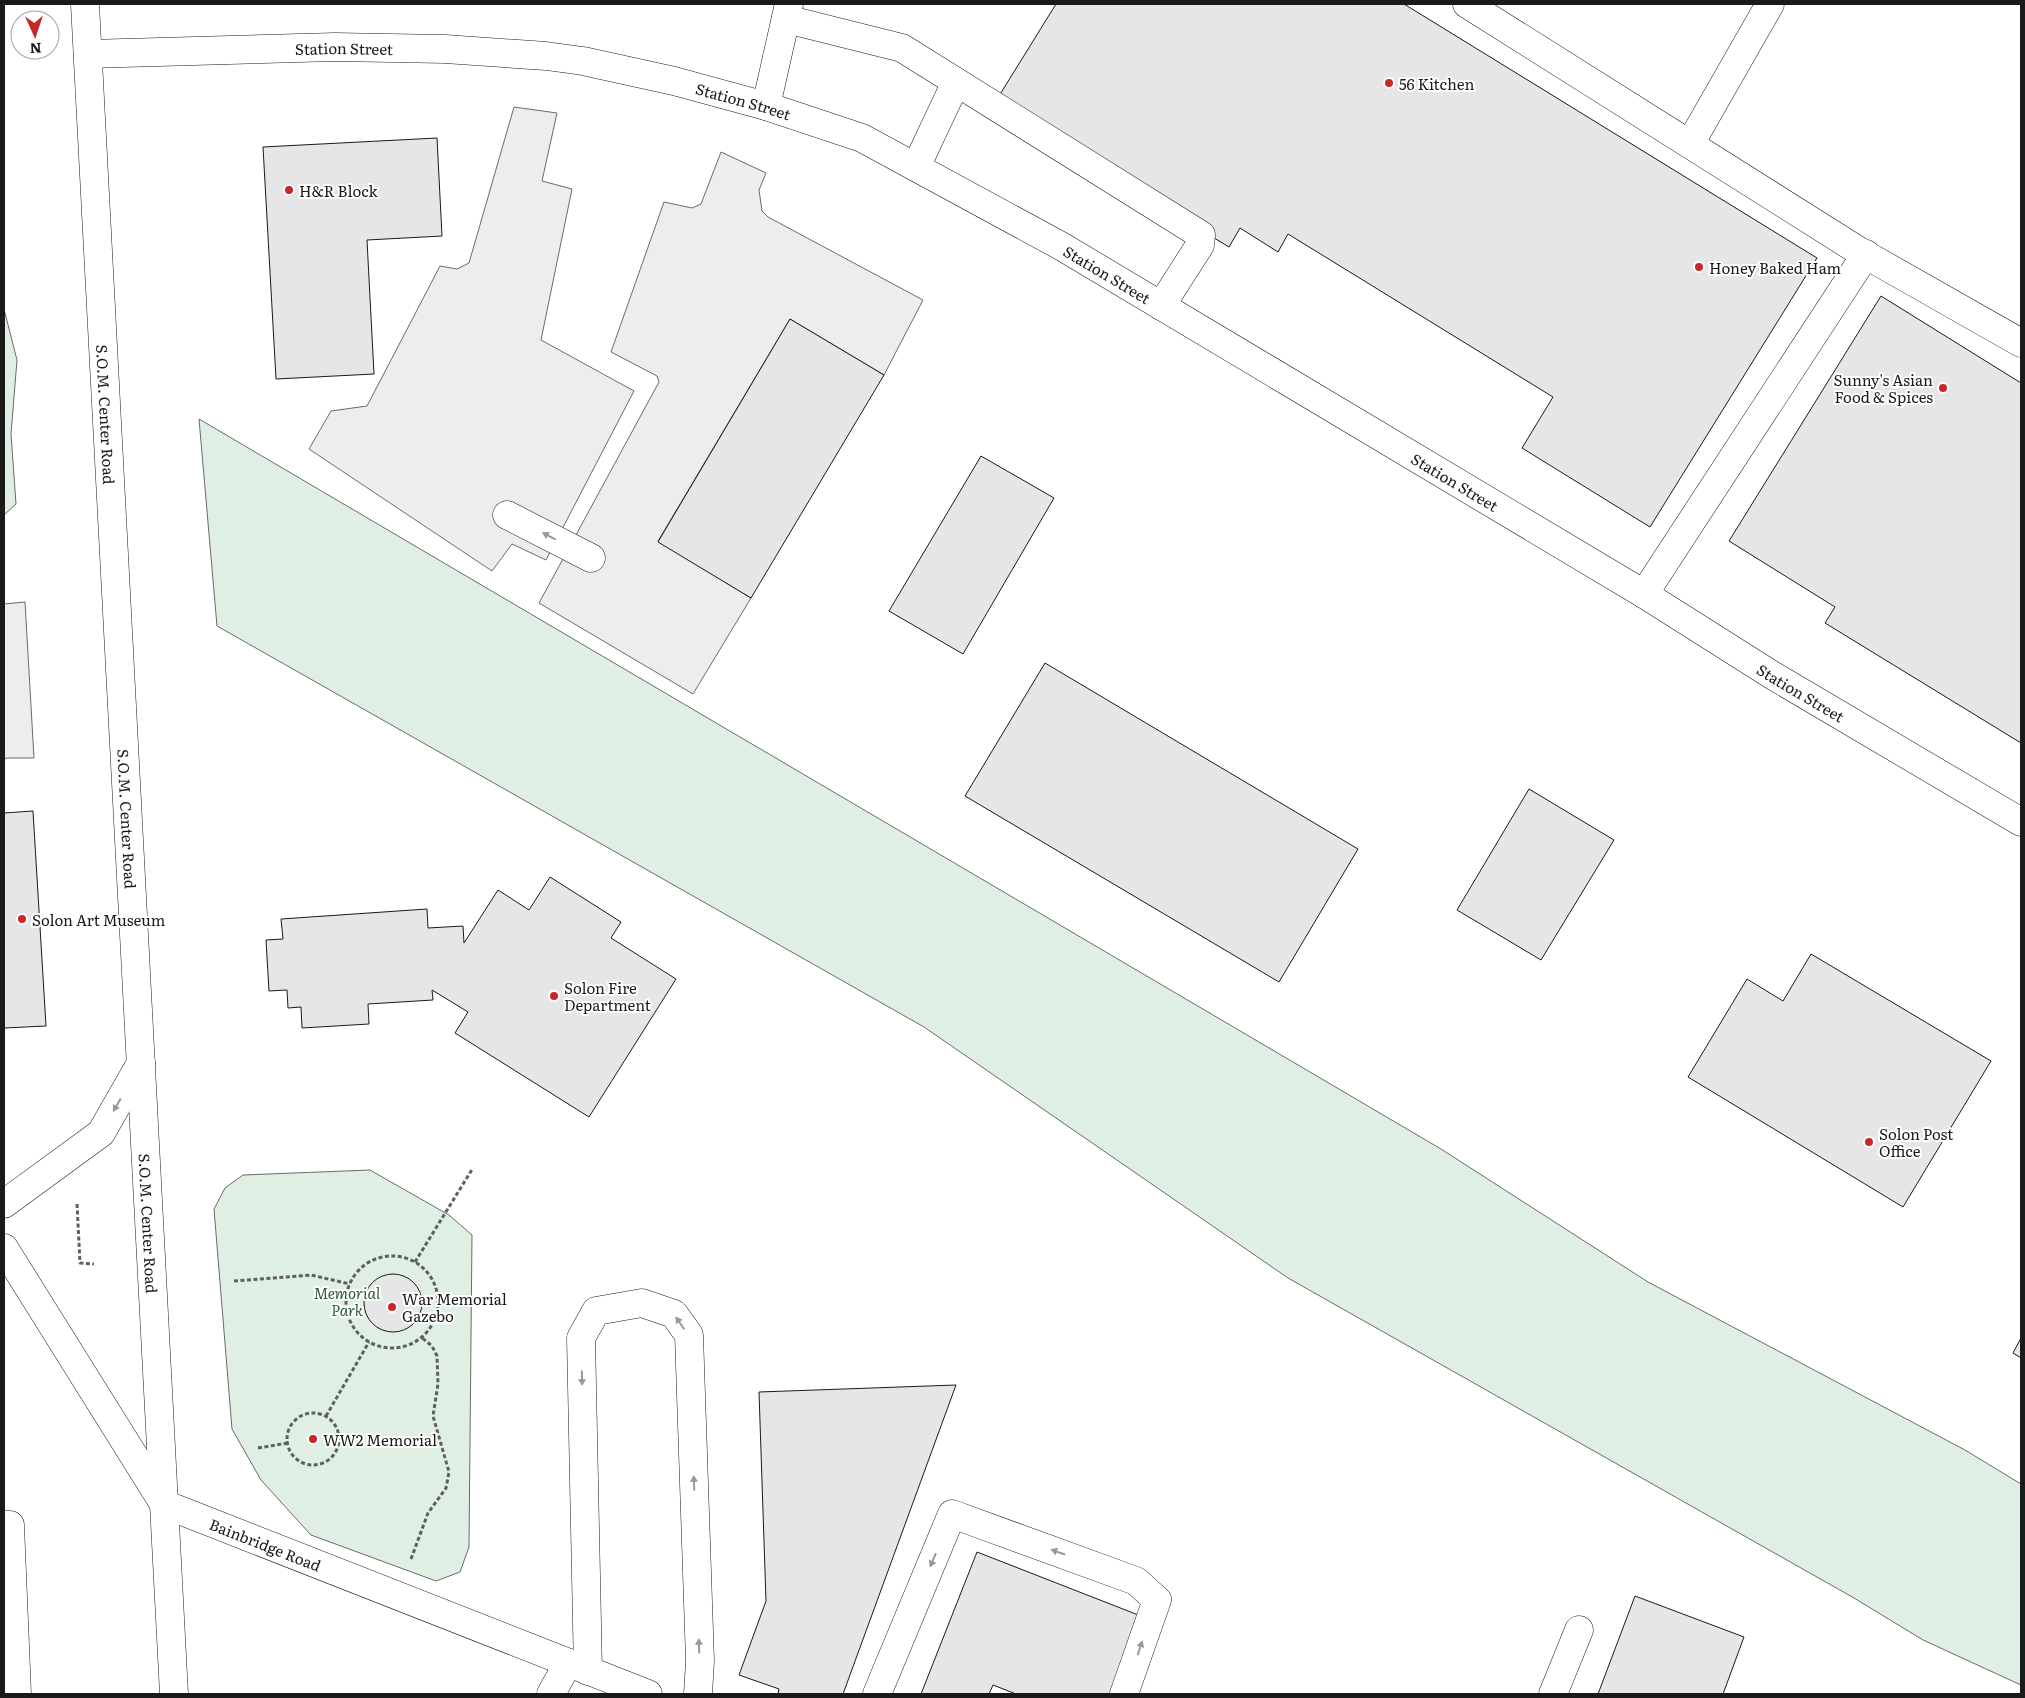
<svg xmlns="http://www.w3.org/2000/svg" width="2025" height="1698" font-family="Literata,serif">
  <rect width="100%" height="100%" fill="#fff"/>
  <path fill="#e0efe3" stroke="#6a6a6a" d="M4,309L17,360L11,434L16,504L4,515Z
    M199,419L1441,1149L1648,1282L1965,1450L2021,1484V1685L1923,1640L1854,1598L1288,1278L924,1027L217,626Z
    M370,1170L449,1215L472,1235L469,1547L460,1572L436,1581L311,1535L261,1480L232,1429L214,1209L225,1188L243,1175Z"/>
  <path fill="#ededed" stroke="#6a6a6a" d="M514,107L557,113L542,181L572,189L541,340L634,391L546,560L512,544L492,571L309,449L331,411L367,406L440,266L457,269L469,263Z
    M721,152L766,173L759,190L762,211L768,217L923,300L884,375L790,319L658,541L751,598L693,694L539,603L659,382L657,376L611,352L664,202L692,208L701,204Z
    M25,602L34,758H6L4,760V604Z"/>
  <path fill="#e6e6e6" stroke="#1a1a1a" d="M1056,4H1404L1817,258L1650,527L1522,448L1553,397L1288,234L1278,252L1240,228L1229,247L994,104Z
    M437,138L442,236L367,240L374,374L276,379L263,147Z
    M1881,296L2021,383V743L1825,623L1835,607L1729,541Z
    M790,319L884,375L751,598L658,542Z
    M981,456L1054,498L963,654L889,611Z
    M1045,663L1358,849L1279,982L965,796Z
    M1529,789L1614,840L1541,960L1457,910Z
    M33,811L46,1026L4,1028V813Z
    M550,877L621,922L611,938L676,979L589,1117L455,1033L468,1012L432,990L433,1000L368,1004L369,1024L302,1028L301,1007L288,1008L287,990L269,991L266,940L283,939L281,919L427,909L428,928L463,926L464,943L498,890L529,910Z
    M1811,954L1991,1061L1903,1207L1688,1077L1747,979L1783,1001Z
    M364 1303a29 29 0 1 1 58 0a29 29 0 1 1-58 0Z
    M2021,1338V1358L2013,1353Z
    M956,1385L843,1694H778L779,1689L739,1675L766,1601L759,1392Z
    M977,1552L1146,1618L1116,1694H1016L993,1685L989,1694H921Z
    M1635,1596L1744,1637L1723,1694H1598Z"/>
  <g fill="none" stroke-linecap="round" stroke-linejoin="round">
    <defs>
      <g id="minor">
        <path d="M1467,4L1859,251L2021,343"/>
        <path d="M786,19L902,48L1201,235L1200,245L1161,306"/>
        <path id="s1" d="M88,54L335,47L445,49L546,56L583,61L674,81L766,106L862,138L1061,246L1644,594L1772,675L2021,822"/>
        <path d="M766,106L789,4"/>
        <path d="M1690,144L1770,4"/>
        <path d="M916,167L956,82"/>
        <path d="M507,515L591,558"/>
        <path d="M1644,594L1866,254"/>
        <path id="s2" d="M4,1248L164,1504L648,1694"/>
        <path d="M4,1525H10L17,1694"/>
        <path d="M588,1671L581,1338L596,1311L642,1303L674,1314L689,1335L700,1661L698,1694"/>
        <path d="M551,1694L568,1663"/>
        <path d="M877,1694L952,1514L1136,1581L1157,1600L1124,1694"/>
        <path d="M1553,1694L1579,1630"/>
      </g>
      <g id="major">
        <path id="s3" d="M85,4L174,1694"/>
        <path d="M4,1204L101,1133L141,1063"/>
      </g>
    </defs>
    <use href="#minor" stroke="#1a1a1a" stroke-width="29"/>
    <use href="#major" stroke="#1a1a1a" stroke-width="29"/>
    <path stroke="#5f5f5f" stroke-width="3" stroke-dasharray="4 2.5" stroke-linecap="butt" d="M77,1204L80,1263L94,1264
      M346 1302a46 46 0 1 1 92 0a46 46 0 1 1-92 0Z
      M415,1262L473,1168
      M234,1281L311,1275L350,1284
      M287 1439a26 26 0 1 1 52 0a26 26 0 1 1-52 0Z
      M326,1416L369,1342
      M258,1448L288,1443
      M411,1559L428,1513L446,1488L449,1472L433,1416L438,1384L437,1356L432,1346L421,1337"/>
    <use href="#minor" stroke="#fff" stroke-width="28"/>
    <use href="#major" stroke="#fff" stroke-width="28"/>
  </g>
  <defs><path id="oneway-solid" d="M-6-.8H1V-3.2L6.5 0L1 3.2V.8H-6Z" transform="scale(1.25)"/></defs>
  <g fill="#989898">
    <use href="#oneway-solid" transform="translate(549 536) rotate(-152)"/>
    <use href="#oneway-solid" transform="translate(117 1105) rotate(120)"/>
    <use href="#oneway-solid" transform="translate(680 1323) rotate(-124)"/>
    <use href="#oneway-solid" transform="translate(582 1378) rotate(89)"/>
    <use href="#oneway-solid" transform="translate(694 1483) rotate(-92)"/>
    <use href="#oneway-solid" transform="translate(1058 1552) rotate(-161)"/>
    <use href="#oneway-solid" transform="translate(933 1560) rotate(113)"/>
    <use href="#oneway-solid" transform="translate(699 1646) rotate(-92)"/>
    <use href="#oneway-solid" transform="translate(1140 1648) rotate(-72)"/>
  </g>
  <g fill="#c62828" stroke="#fff" stroke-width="2">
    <circle cx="1389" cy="83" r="5"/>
    <circle cx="289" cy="190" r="5"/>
    <circle cx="1699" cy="267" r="5"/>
    <circle cx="1943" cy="388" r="5"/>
    <circle cx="22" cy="919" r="5"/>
    <circle cx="554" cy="996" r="5"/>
    <circle cx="1869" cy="1142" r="5"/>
    <circle cx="392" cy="1307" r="5"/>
    <circle cx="313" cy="1439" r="5"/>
  </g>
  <g text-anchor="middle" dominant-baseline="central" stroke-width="4" stroke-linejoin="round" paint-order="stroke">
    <g font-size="15" fill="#1a1a1a" stroke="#fff">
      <text stroke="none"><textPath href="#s1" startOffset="256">Station Street</textPath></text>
      <text stroke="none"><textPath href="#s1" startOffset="661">Station Street</textPath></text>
      <text stroke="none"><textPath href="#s1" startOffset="1066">Station Street</textPath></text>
      <text stroke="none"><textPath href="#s3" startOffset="411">S.O.M. Center Road</textPath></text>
      <text stroke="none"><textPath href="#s1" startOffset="1471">Station Street</textPath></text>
      <text stroke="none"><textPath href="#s1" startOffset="1876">Station Street</textPath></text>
      <text stroke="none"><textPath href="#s3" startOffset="816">S.O.M. Center Road</textPath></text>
      <text stroke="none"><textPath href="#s3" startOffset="1221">S.O.M. Center Road</textPath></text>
      <text stroke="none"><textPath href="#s2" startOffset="411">Bainbridge Road</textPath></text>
    </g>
    <g font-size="15" fill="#1a1a1a" stroke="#fff" text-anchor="start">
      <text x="1399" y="83">56 Kitchen</text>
      <text x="299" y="190">H&amp;R Block</text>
      <text x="1709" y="267">Honey Baked Ham</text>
      <text x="1933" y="379" text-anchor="end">Sunny's Asian<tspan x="1933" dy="17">Food &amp; Spices</tspan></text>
      <text x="32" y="919">Solon Art Museum</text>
      <text x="564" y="987">Solon Fire<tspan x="564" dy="17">Department</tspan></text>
      <text x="1879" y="1133">Solon Post<tspan x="1879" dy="17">Office</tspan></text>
      <text x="402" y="1298">War Memorial<tspan x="402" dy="17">Gazebo</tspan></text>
      <text x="323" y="1439">WW2 Memorial</text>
    </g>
    <g font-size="15" font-style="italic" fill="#2b5a34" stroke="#fff">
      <text x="347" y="1292">Memorial<tspan x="347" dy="17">Park</tspan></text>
    </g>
  </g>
  <rect width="2025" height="1698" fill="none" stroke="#1a1a1a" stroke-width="10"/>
  <g transform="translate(35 35) rotate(177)"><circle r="24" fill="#ffffff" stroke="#a3a3a3"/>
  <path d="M0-4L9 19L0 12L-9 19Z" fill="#c62828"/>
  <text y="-8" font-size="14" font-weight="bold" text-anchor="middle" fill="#1a1a1a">N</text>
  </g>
</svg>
